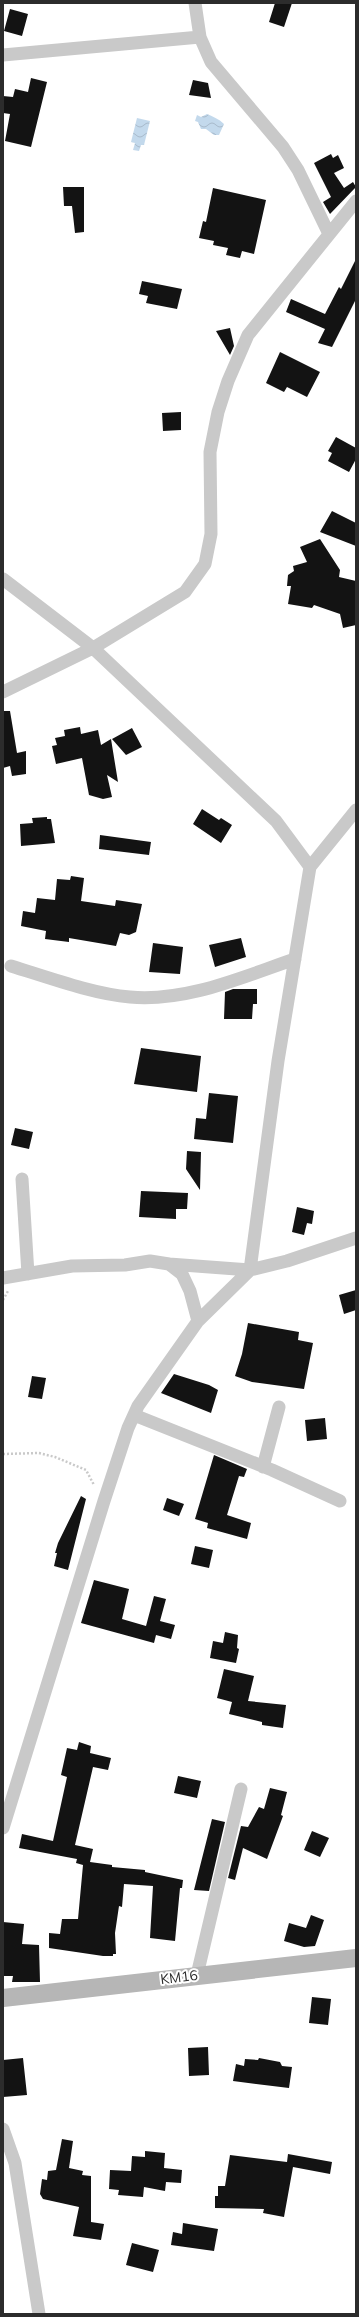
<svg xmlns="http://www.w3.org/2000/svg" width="359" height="2317" font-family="Mulish,sans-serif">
  <defs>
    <pattern id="water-waves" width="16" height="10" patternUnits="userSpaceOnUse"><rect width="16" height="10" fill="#c3d9ec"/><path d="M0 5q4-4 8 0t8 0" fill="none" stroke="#a8bacb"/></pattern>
  </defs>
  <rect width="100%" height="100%" fill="#fff"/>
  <path fill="url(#water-waves)" d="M207,114C212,116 219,119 224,124L219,135H214L206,129H201L198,122L195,121L197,115L201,117Z
    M137,118L150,121L144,145H141L139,151L133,150L135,143L131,142Z"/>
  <path fill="#131313" d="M275,3H292L284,27L269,22Z
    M10,9L28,14L22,36L4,31Z
    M31,78L47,82L31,147L5,141L10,114L3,113V96L13,97L15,89L28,92Z
    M193,80L208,83L211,98L189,95Z
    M331,154L333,158L338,155L344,168L334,173L344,188L353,182L356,187L330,214L323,202L331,197L314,163Z
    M63,187H84V232L75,233L72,206H64Z
    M213,188L266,200L254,254L242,251L240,258L226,255L228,248L213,245L214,241L199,238L203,221L206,222Z
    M356,259V299L332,347L318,343L325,329L286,312L291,299L325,314L339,287L341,289Z
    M142,281L182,289L177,309L146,303L148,296L139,294Z
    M230,328L234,346L230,355L216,331Z
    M280,352L320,372L307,397L287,387L284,392L266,383Z
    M181,412V430L163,431L162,413Z
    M336,437L356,448V459L349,472L328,461L332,453L328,451Z
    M332,511L356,523V546L320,532Z
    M320,539L340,570L339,577L356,581V625L343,628L340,614L314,605L312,608L288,604L291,586H287L288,575L294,571L293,566L307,562L300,547Z
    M3,711H10L17,753L26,751V774L12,776L10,766L3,768Z
    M80,727L81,734L98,730L101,745L111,739L118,782L107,775L112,797L103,799L89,795L82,758L56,764L52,746L57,745L55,738L65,736L64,730Z
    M132,728L142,747L126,755L112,739Z
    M202,809L219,820L221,818L232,825L221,843L193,824Z
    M47,817V819H51L55,843L21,846L20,824L33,823L32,818Z
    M100,835L151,842L149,855L99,849Z
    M71,876L84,878L81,901L115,906L116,900L142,904L136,932L129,935L120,933L116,946L69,938V942L45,939L46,931L21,926L23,911L35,913L37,898L55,900L57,879L70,880Z
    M241,938L246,957L215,967L209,945Z
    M153,943L183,947L180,974L149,972Z
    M233,989H257V1004H253L252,1019H224L225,992Z
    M141,1048L201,1056L197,1092L134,1084Z
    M209,1093L238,1096L233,1143L194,1139L196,1118L206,1119Z
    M15,1128L33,1132L29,1149L11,1145Z
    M187,1151L201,1152L200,1190L186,1169Z
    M141,1191L188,1193L187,1209H176V1219L139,1217Z
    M297,1207L314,1211L312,1224L307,1223L304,1235L292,1232Z
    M356,1290V1310L344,1314L339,1295Z
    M248,1323L299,1332L298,1340L313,1343L304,1389L252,1382L235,1376L242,1354Z
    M174,1374L209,1385L218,1390L211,1413L161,1393Z
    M32,1376L46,1378L42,1399L28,1397Z
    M325,1418L327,1439L307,1441L305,1420Z
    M214,1455L247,1469L244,1477L239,1476L227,1515L251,1523L247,1539L207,1528L208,1523L195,1519Z
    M81,1496L86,1499L68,1570L54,1566L57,1553H55L58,1543Z
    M167,1498L184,1504L179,1516L163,1510Z
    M195,1546L213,1550L209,1568L191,1564Z
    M94,1580L129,1589L122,1619L146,1626L154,1596L166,1599L160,1621L175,1625L171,1639L156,1635L154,1643L81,1623Z
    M225,1632L238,1635L237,1648L239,1649L236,1663L210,1658L213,1641L223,1643Z
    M224,1669L254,1676L248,1701L286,1705L283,1728L262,1725V1722L229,1714L232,1702L217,1698Z
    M79,1742L91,1746L90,1753L111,1758L108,1770L93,1767L75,1845L93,1849L90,1862L112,1865V1867L145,1870V1872L183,1880L182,1888H180L175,1941L150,1938L153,1886L124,1884L122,1907L119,1906L115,1933L116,1954H113V1956H103L49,1948V1933L60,1934L62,1919H78L83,1865L76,1863L77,1859L19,1848L22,1834L53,1841L67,1777L61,1775L67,1748L77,1750Z
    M178,1776L201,1781L197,1798L174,1793Z
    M270,1788L287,1792L281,1815L283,1816L267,1859L243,1848L235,1880L228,1878L241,1826L248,1827L259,1807L264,1809Z
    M212,1819L225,1822L209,1891L194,1890Z
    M312,1831L329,1838L320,1857L304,1850Z
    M311,1915L324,1920L315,1946L304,1947L284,1941L289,1923L306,1928Z
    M3,1922L24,1924L22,1944L39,1945L40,1982H12L13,1976H3Z
    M312,1997L331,1999L328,2025L309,2023Z
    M208,2047L209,2075L189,2076L188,2048Z
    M23,2058L27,2095L3,2097V2060Z
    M259,2058L280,2062L282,2066L292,2067L289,2088L233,2081L236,2064L244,2066L245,2059L258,2060Z
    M62,2139L73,2141L69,2168L83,2171L82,2175L91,2176V2222L104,2224L101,2240L73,2236L79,2207L43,2199L40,2194L42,2179L47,2180L48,2171L56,2170Z
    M145,2151L165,2153L164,2168L182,2170L181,2183L166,2182L165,2191L144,2187L143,2197L118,2195L119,2190L109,2189L110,2170L131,2171L132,2156L145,2157Z
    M288,2154L332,2162L330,2174L293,2167L284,2217L263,2213L264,2209L215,2208V2196H218V2186H225L230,2155L287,2162Z
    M183,2223L218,2229L214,2251L171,2245L173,2232L182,2234Z
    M132,2243L159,2250L153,2272L126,2265Z"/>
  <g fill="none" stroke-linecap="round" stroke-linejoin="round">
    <path stroke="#c9c9c9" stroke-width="2.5" stroke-dasharray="2 2" stroke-linecap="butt" d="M3,1300L8,1291
      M3,1454L39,1453L55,1457L86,1470L94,1485"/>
    <path stroke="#c9c9c9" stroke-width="13" d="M195,3L200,37L211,62L283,147L298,170L329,234
      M3,55L200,37
      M3,579L93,648L276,821L310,867
      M3,692L93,648L185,592L205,564L211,534L210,452L218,412L228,381L248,335L356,201
      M11,966C47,977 93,994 130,997C187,1002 242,977 295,959
      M22,1179L28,1274
      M169,1264L250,1270L278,1061L310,867L356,810
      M3,1278L72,1266L125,1265L150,1261L169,1264L182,1274L190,1291L198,1321
      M134,1415L272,1470L340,1501
      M263,1467L279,1407
      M3,1828L104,1501L128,1428L138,1406L198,1321L250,1270L287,1261L356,1238
      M197,1975L241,1789
      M3,2129L15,2163L39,2314"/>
    <path stroke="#b6b6b6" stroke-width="18" d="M3,1998L356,1958"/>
  </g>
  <g text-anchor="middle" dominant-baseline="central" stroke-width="4" stroke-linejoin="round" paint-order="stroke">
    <g font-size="14" fill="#2c2c2c" stroke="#fff">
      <text transform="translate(179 1977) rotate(-7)">KM16</text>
    </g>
  </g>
  <rect width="359" height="2317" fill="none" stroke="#2c2c2c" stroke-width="8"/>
</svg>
